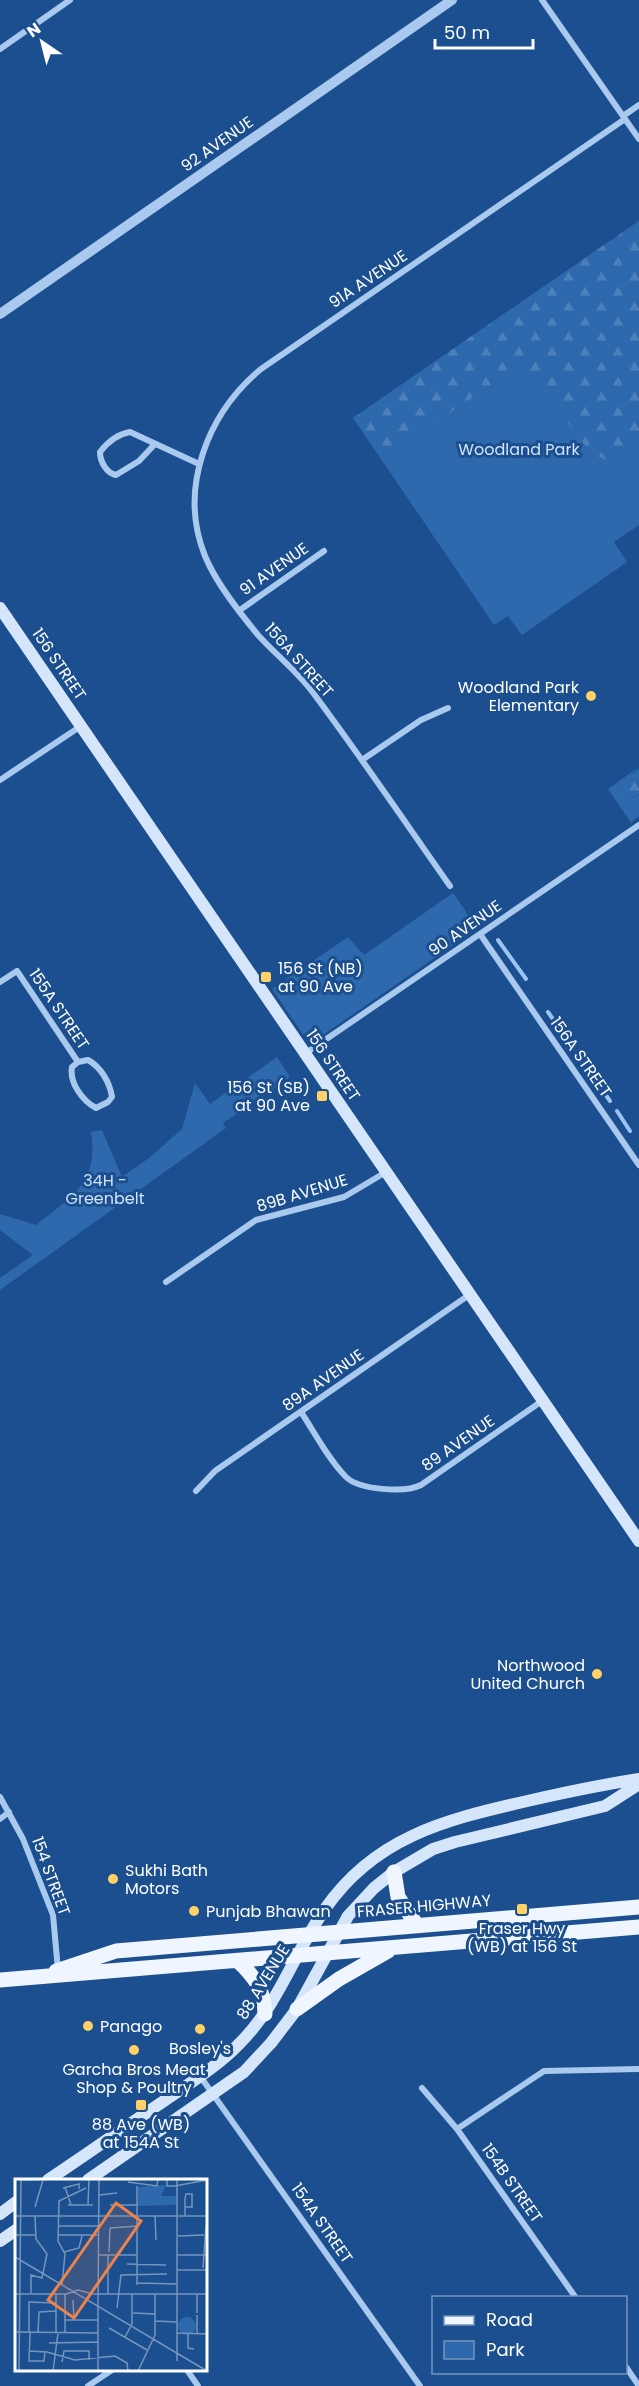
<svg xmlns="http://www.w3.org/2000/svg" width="639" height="2386" font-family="Poppins,sans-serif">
  <defs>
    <pattern id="forest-firs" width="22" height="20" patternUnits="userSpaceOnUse" patternTransform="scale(1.5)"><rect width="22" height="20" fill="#2e69ad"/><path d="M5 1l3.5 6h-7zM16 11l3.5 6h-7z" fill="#4d80b9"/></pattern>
  </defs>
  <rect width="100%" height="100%" fill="#1b4f8f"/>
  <path fill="#2e69ad" d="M639,221V525L614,542L627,562L522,635L508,616L494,625L353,418Z
    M639,767L631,775L632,798L639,794V816L631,823L608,789Z
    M453,893L465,910L473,927L469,934L317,1039L310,1040L304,1036L272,989L348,937L364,955Z
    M277,1057L290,1077L223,1123L226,1128L0,1290V1278L33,1255L0,1230V1214L36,1225C72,1196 99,1183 91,1132L102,1130L122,1177L149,1158L182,1129L195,1083L210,1104Z"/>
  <path fill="url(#forest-firs)" d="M639,221V436L632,440L624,455L606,460L591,453L559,411L515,370L458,407L388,456L379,455L353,418Z
    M639,769V794L626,800L619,799L615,793L618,786Z"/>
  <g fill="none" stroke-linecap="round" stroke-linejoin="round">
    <path stroke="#9cc4f0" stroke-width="4" d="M498,940L526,979
      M548,1012L557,1025
      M598,1084L610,1101
      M617,1111L630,1131"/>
    <path stroke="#a9c9ee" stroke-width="6" d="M542,0L639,139
      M0,49L70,0
      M623,116L639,105
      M154,445L139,461L116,475C106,473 100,461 100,452C107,443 118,434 130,432L199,464
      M240,610L324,551
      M362,760L421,720L448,708
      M0,780L81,726
      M450,886C405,822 361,757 314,694C298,672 276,655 258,635C239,612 216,583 205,556C178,489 207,414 261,369L625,119
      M480,934L639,1165
      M0,982L17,971L78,1062
      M306,1053L639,825
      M88,1060C101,1067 110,1083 112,1097L108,1102L96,1108C83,1101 69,1083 72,1067L78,1062Z
      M166,1282L256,1220L344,1197L386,1172
      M301,1412C315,1433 328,1459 346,1477C359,1490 405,1493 421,1485L542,1401
      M196,1491L215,1471L469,1295
      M0,1797L23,1839L53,1915L58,1970
      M0,1819L9,1812
      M200,2076L420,2386
      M422,2088L457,2129L576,2298
      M457,2129L544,2071L639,2069
      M626,2367L639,2386
      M187,2370L198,2386
      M88,2386L112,2370"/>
    <path stroke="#a9c9ee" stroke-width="10" d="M0,314L452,0"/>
    <path stroke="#d6e6fa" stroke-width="12" d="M0,608L639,1541
      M48,2180C87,2154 125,2127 164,2101C190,2083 218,2066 240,2043C279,2004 294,1953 325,1909C374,1838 444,1820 523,1802C562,1793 600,1785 639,1779
      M88,2180L244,2072L271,2043L297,2009L348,1916L374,1888L394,1872L433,1849L455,1842L605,1806L639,1784
      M0,2214L16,2202
      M0,2241L16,2230"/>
    <path stroke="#f0f6ff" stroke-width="15" d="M394,1872L398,1897L416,1924
      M238,1961C256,1978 264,1990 265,2014
      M56,1971L116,1951L639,1907
      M0,1980L639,1927
      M297,2009L339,1979L388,1951"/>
  </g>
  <g fill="#ffd166" stroke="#1b4f8f" stroke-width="2">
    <circle cx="591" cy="696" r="6"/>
    <rect x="260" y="971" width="12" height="12" rx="3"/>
    <rect x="316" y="1090" width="12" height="12" rx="3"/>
    <circle cx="597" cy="1674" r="6"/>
    <circle cx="113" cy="1879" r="6"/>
    <rect x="516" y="1903" width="12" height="12" rx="3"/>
    <circle cx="194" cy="1911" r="6"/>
    <circle cx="88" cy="2026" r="6"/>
    <circle cx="200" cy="2029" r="6"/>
    <circle cx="134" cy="2050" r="6"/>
    <rect x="135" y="2099" width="12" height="12" rx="3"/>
  </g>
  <g text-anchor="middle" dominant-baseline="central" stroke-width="6" stroke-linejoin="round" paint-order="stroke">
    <g font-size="16" fill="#fff" stroke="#1b4f8f">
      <text transform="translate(217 144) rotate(-35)">92 AVENUE</text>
      <text transform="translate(368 279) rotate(-34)">91A AVENUE</text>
      <text transform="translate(274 569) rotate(-35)">91 AVENUE</text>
      <text transform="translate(299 660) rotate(48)">156A STREET</text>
      <text transform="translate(59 664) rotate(56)">156 STREET</text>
      <text transform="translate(465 928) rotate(-35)">90 AVENUE</text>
      <text transform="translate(59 1009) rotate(56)">155A STREET</text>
      <text transform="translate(581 1057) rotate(55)">156A STREET</text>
      <text transform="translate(333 1065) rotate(56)">156 STREET</text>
      <text transform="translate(302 1193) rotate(-17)">89B AVENUE</text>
      <text transform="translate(323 1380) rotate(-35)">89A AVENUE</text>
      <text transform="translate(458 1443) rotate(-35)">89 AVENUE</text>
      <text transform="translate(51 1876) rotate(70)">154 STREET</text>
      <text transform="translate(424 1906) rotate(-5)">FRASER HIGHWAY</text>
      <text transform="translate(263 1982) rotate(-58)">88 AVENUE</text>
      <text transform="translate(512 2183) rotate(55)">154B STREET</text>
      <text transform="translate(322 2223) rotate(55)">154A STREET</text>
    </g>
    <g font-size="16" fill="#cfe3fa" stroke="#1b4f8f">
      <text x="519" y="449">Woodland Park</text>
      <text x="105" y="1180">34H -<tspan x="105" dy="18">Greenbelt</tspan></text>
    </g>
    <g font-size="16" fill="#fff" stroke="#1b4f8f" text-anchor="start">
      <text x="579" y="687" text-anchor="end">Woodland Park<tspan x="579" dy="18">Elementary</tspan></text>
      <text x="278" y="968">156 St (NB)<tspan x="278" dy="18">at 90 Ave</tspan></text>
      <text x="310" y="1087" text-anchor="end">156 St (SB)<tspan x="310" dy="18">at 90 Ave</tspan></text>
      <text x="585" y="1665" text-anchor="end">Northwood<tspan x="585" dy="18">United Church</tspan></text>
      <text x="125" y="1870">Sukhi Bath<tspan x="125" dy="18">Motors</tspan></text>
      <text x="206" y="1911">Punjab Bhawan</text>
      <text x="522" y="1928" text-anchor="middle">Fraser Hwy<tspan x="522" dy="18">(WB) at 156 St</tspan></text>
      <text x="100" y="2026">Panago</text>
      <text x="200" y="2048" text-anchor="middle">Bosley's</text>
      <text x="134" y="2069" text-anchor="middle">Garcha Bros Meat<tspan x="134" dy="18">Shop &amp; Poultry</tspan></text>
      <text x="141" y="2124" text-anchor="middle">88 Ave (WB)<tspan x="141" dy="18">at 154A St</tspan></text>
    </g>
  </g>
  <g transform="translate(15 2179)">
    <rect width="192" height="192" fill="#1b4f8f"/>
    <path d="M151,6L146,17H161V26L123,27V8Z" fill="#2e69ad"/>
    <path d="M163 147a9 9 0 1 1 18 0a9 9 0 1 1-18 0Z" fill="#2e69ad"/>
    <path fill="none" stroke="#7695bc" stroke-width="1.5" d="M152,0V7H160L192,1M6,1L46,0M113,3L142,7L143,0M50,8L56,26M48,9L64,5V10M84,16L102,14M53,26H78M73,26L74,0M95,26H123M20,28L28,1M170,28H177V15H171L170,20V37M0,37H192M140,37L141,61M43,47H83M95,49L123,47M0,56H20M43,56H83M163,57L189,56M49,73L64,69L67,57M94,73L95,49M84,76H122M162,76H191M0,78L192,192M112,85L151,86M188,89L191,46M162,91H192M122,104L162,105M47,106L50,75L43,62L44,22L71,9M122,106V7M16,114V96L27,99L32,75L21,60L20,37M0,115H51L63,111L78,115H192M41,115V154M50,115V154M93,115V76M182,115V134M58,121L59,141M13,123L41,124M14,123V153M83,127L84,0M83,128V192M102,129L106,96L152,95M118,134L140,135M50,141H83M140,142L162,143M94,149L132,171M0,153L83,154M15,154L14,182H29L30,173M23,154L24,133L41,132M162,154L192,155M173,155V169L179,170M182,155V136M110,158L117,145V115M34,164L83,163M14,172L32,173L60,181L100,177L112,184L113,192M162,182V0M47,183L49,172H74V181M4,192L6,0M38,192L43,154M123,192L140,156V115"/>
    <path fill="#ee8249" fill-opacity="0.15" stroke="#ee8249" stroke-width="3" d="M101,24L126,42L59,139L33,121Z"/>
    <rect width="192" height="192" fill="none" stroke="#fff" stroke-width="3"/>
  </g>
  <rect x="432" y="2296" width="195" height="78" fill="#1b4f8f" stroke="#7695bc" stroke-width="1.5"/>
  <rect x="444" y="2316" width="30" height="9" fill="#f0f6ff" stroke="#7695bc" stroke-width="1.5"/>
  <text x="486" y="2326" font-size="18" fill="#ffffff">Road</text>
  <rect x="444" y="2341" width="30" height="18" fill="#2e69ad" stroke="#7695bc" stroke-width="1.5"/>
  <text x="486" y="2356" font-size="18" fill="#ffffff">Park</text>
  <g transform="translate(42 42) rotate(325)" stroke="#1b4f8f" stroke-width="4.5" paint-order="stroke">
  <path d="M0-4.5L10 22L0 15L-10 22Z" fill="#ffffff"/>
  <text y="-9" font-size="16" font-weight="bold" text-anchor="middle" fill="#ffffff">N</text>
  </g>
  <path d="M435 39v9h98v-9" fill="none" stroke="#ffffff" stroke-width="3"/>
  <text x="444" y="39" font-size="18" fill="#ffffff" stroke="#1b4f8f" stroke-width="4.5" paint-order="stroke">50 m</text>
</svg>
